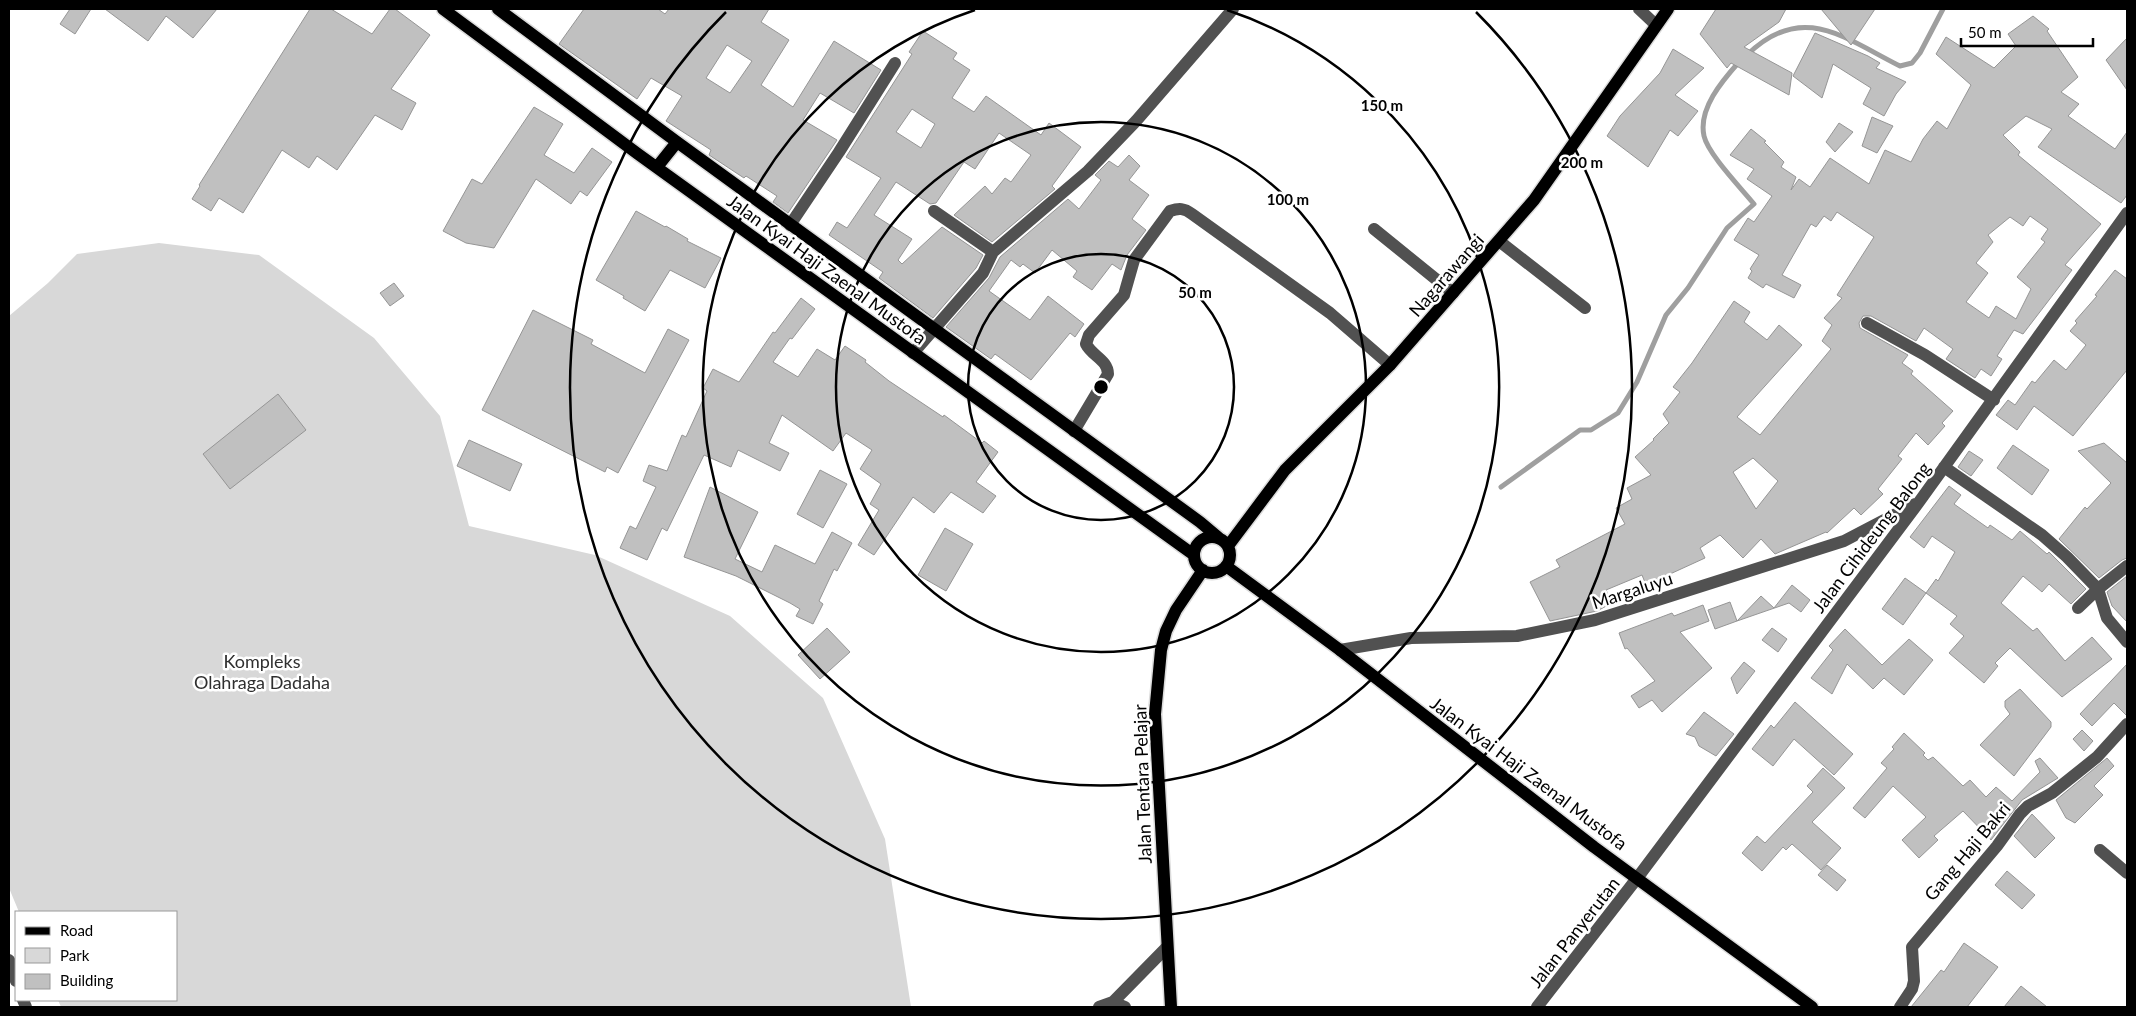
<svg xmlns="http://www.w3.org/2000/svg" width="2136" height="1016" font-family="Lato,sans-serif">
  <rect width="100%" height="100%" fill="#fff"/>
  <path fill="#d8d8d8" d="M159,243L259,255L374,338L440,416L469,526L595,555L730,616L823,698L885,839L911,1007H61L58,1000H176V912H19L9,888V316L48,283L77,254Z"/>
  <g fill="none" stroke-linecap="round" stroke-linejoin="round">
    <path stroke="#9f9f9f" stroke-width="5" d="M1747,55C1802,1 1844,38 1900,66L1912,63L1920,53L1943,9
      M1501,487L1580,430H1591L1618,413L1637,382L1666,315L1688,288L1727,228L1754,204C1741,188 1708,154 1704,136C1698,109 1722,81 1739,62"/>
  </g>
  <path fill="#c0c0c0" stroke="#959595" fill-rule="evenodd" d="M70,9H91L75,34L60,24Z
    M105,9H217L193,38L166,16L148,41Z
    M310,9H331L372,34L390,9H395L430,35L391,89L416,103L402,130L375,115L337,170L317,156L309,168L282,150L243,213L219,198L211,211L192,199L200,186L199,185Z
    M584,9H658L665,14L669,9H769L761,22L789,40L761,85L793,107L834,41L881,70L854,113L820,93L803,120L837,140L788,213L773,202L777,196L746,176L744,178L709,155L711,150L666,121L682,96L651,78L637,99L559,44ZM727,45L752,61L730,93L706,78Z
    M1716,9H1786L1779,22L1744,47L1792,73L1789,95L1731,63L1727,68L1700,34Z
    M1821,9H1875L1851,45Z
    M2033,16L2049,29L2047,31L2078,77L2061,92L2079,104L2068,116L2115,149L2127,132V195L2121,203L2038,147L2052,129L2026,116L2003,135L2020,152L2018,155L2101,224L2065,265L2072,270L2023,334L2014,330L1997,356L2002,359L1991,376L1981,369L1975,378L1946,359L1953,349L1924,328L1916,341L1871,316H1863L1859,323L1860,328L1908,355L1902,363L1913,371L1911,374L1953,411L1942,423L1945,426L1928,445L1916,433L1898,456L1902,459L1878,489L1883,494L1861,515L1854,508L1827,533L1826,532L1775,554L1761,539L1743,558L1720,535L1700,548L1705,558L1646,585L1642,575L1606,590L1612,603L1597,611L1550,621L1530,582L1560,567L1556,560L1625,524L1616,508L1632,499L1627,488L1651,475L1635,457L1654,440L1653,439L1669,423L1663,414L1680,392L1673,387L1692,363L1734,301L1750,312L1744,322L1767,340L1779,325L1802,345L1737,417L1760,435L1831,349L1822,341L1832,325L1824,318L1842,298L1837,295L1874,237L1837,212L1831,221L1824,216L1816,227L1811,224L1782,275L1801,285L1794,298L1766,284L1763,288L1748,278L1752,271L1750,269L1759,255L1734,240L1748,218L1754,222L1772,196L1747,179L1754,169L1730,155L1751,129L1766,141L1764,142L1784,162L1781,167L1796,177L1791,190L1799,179L1810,187L1830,158L1869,184L1885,150L1911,162L1923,139L1937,121L1947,129L1971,85L1936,54L1946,37L1994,68L2016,46L2008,34ZM2030,216L2048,229L2041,239L2045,242L2017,277L2031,289L2016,319L1996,306L1989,318L1966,302L1988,273L1976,263L1993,242L1988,235L2010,217L2023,226ZM1753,458L1778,481L1756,509L1733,472Z
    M923,31L957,53L953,59L970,70L952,98L974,112L986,96L1041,135L1049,123L1081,147L1052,186L1055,189L992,242L954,215L985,186L992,194L1005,178L1011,182L1031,155L999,133L975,169L964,162L936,203L930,204L896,182L874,215L912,239L898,260L902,264L942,227L983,255L976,268L933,318L879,278L883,272L829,235L837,222L847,228L881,178L846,157L912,54L909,52ZM912,109L935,124L921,148L896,132Z
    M1815,33L1868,56L1880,63L1876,68L1906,82L1896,94L1884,116L1863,104L1871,88L1833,64L1822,98L1793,76Z
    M2127,38V90L2106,60Z
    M1673,49L1704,68L1675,95L1698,111L1678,136L1670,130L1648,167L1607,136L1620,116L1660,73Z
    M534,107L563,124L544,155L574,173L592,148L612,162L587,196L580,191L571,204L536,179L494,248L466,243L443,231L472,179L482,184Z
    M1872,117L1893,126L1877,153L1862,146Z
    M1839,123L1853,132L1835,152L1826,142Z
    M1129,155L1140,166L1129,180L1149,195L1132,219L1146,230L1127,255L1121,270L1112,264L1092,290L1073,277L1077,271L1052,250L1035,273L1023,264L1020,267L1011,260L989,291L1030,320L1048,296L1084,324L1075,337L1070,333L1031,380L995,354L991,359L946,327L989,278L1000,257L1068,199L1079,209L1101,180L1095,175L1109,161L1118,167Z
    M636,211L665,227L666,226L688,239L687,241L721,258L705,288L670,270L645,311L623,298L624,296L596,280Z
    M2115,270L2127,279V370L2073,436L2034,406L2017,430L1996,415L2008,400L2015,405L2032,381L2035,383L2054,360L2066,370L2086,345L2070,331L2077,323L2075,321L2097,296L2095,295Z
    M394,283L404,296L390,306L380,293Z
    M801,298L815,309L792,339L790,338L773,362L798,377L817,349L835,360L845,346L866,360L865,362L889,381L943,417L944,415L982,443L984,441L998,452L976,482L996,496L983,513L951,492L934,513L913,497L874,555L858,545L879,510L870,504L881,484L860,469L872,450L846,433L833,451L782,415L769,443L789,453L780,471L738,450L731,467L704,455L667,531L662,528L647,560L620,548L630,526L636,529L656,487L643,481L649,465L667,471L682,435L686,437L707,391L703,388L713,369L739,382L773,332L775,333Z
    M533,310L593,340L591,344L645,373L668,329L689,340L618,473L607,467L605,472L482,410Z
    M278,394L306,430L230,489L203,454Z
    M469,440L522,464L510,491L457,466Z
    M2104,443L2127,463V558L2122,560L2099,578L2059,539L2085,507L2087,509L2111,483L2078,451Z
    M2013,445L2049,470L2032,495L1997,468Z
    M1969,451L1983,460L1971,476L1958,467Z
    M820,470L847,484L823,528L797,514Z
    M1949,486L1961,495L1954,504L1988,528L1990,525L2012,540L2020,531L2047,554L2049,552L2086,589L2071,604L2049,584L2042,592L2023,576L2001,603L2033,631L2037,628L2065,661L2092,637L2112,659L2062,697L2010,648L1995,663L1998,666L1984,683L1949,653L1964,636L1950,624L1957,616L1926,593L1936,579L1938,581L1955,552L1932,536L1924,548L1910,537Z
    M710,487L758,512L735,559L762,572L775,545L815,564L832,532L852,543L837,571L834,569L819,601L823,604L813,624L796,616L800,609L790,603L736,576L684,557Z
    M945,528L973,544L946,591L918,575Z
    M2127,576V622L2112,606L2107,592Z
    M1905,578L1926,593L1903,625L1882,609Z
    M1792,585L1810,600L1801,612L1789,603L1737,621L1761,596L1774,608Z
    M1730,602L1737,621L1715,629L1708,610Z
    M1703,605L1709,621L1680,632L1712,668L1662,712L1652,700L1639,708L1631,696L1655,681L1627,648L1625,649L1619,633L1672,613L1674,616Z
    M827,628L850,652L820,679L798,655Z
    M1772,628L1787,639L1778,652L1762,640Z
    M1845,629L1882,665L1909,639L1933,660L1904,695L1884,678L1873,689L1847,664L1832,694L1811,678L1833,650L1829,646Z
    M1744,662L1755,671L1737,694L1731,678Z
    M2127,664V716L2114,703L2092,726L2080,714Z
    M2020,689L2051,722V727L2014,776L1980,745L2010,714L2005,707V701Z
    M1795,702L1853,754L1834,775L1794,739L1773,766L1752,749L1771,725L1774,728Z
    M1704,712L1734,734L1716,756L1699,746L1695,737L1686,734Z
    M2082,730L2093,741L2084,751L2073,739Z
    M1904,733L1925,753L1923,755L1928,760L1933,757L1963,786L1970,780L1986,797L1996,787L2012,801L2040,772L2035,761L2040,758L2058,778L2022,800L1991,840L1963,811L1934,836L1938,840L1919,858L1902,840L1926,817L1893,786L1865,818L1853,808L1887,768L1881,763L1894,749L1892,747Z
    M2107,758L2114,766L2094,786L2103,795L2075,823L2066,818L2056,800Z
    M1823,768L1845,788L1812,822L1841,848L1821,870L1792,844L1786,850L1783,847L1762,871L1742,853L1757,836L1765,843L1813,792L1807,786Z
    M2032,814L2055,838L2035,858L2014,836Z
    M1827,865L1846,880L1837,891L1818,875Z
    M2007,871L2035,895L2022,909L1995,885Z
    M1964,943L1998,967L1967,1007H1911L1941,970L1944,972Z
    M2021,986L2047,1007H2004Z"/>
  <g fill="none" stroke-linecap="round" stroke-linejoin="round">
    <defs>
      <path id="major" d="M443,9L638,154L1194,555
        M498,9L677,142L1200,522L1219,538
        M657,167L677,142
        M1194 555a18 18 0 1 1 36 0a18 18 0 1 1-36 0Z
        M1228,546L1285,470L1390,365L1534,200L1668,9
        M1226,566L1340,650L1594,847L1812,1007
        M1171,1007L1155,714L1161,650L1166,631L1176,610L1203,570"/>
    </defs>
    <use href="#major" stroke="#dbdbdb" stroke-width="15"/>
    <path stroke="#515151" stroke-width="12" d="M1639,9L1656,25
      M934,211L993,252
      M790,225L839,152L895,63
      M1374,229L1453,293
      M1499,241L1585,308
      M1867,323L1925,355L1994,400
      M913,353L983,273L993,252L1088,171L1136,121L1233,9
      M1074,431L1108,374C1108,360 1092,356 1086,344L1089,335L1124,295L1134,260L1170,211C1179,208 1184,208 1192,214L1330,313L1390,365
      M1944,467L2042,535L2067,557L2098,589L2127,566
      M2078,608L2098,589L2107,618L2127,642
      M1340,650L1411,638L1517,636L1595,620L1844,541L1915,504
      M2100,850L2127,873
      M9,960L16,981
      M23,1000L26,1007
      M1113,1002L1125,1007
      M1099,1007L1113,1002L1167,947
      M1537,1007L1638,877L1919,502L2127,213
      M1900,1007L1912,989L1914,981L1912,947L1997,846L2020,814L2028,806L2052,793L2097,757L2127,724"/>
    <use href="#major" stroke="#000" stroke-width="12"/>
  </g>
  <g fill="none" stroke="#000" stroke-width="2.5">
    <circle cx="1101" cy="387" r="133"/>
    <circle cx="1101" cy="387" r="265"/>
    <path d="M1227 10A398 398 0 1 1 975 10"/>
    <path d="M1476 12A531 531 0 1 1 726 12"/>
  </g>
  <g text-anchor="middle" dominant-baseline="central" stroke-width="5" stroke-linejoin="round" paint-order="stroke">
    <g font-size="18" fill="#000" stroke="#fff">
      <text transform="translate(827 269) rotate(36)">Jalan Kyai Haji Zaenal Mustofa</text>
      <text transform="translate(1446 275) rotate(-49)">Nagarawangi</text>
      <text transform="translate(1871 537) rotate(-53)">Jalan Cihideung Balong</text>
      <text transform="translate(1632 590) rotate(-18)">Margaluyu</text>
      <text transform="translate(1529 773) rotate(37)">Jalan Kyai Haji Zaenal Mustofa</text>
      <text transform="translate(1142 784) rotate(-92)">Jalan Tentara Pelajar</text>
      <text transform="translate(1967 851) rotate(-50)">Gang Haji Bakri</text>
      <text transform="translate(1574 932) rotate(-52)">Jalan Panyerutan</text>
    </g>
    <g font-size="18" fill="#2f2f2f" stroke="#fff">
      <text x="262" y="661">Kompleks<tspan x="262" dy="21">Olahraga Dadaha</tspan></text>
    </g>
  </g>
  <circle cx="1101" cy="387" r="8" fill="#000" stroke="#fff" stroke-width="2.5"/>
  <g font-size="15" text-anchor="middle" font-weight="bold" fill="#000" stroke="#fff" stroke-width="5" stroke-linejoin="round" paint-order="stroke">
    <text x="1382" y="111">150 m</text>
    <text x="1582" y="168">200 m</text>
    <text x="1288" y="205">100 m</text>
    <text x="1195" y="298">50 m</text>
  </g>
  <rect width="2136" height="1016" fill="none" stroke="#000000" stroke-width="20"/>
  <rect x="15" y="911" width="162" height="90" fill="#ffffff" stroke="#999999"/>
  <rect x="25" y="927" width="25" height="8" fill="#000000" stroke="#999999"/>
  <text x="60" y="936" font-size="15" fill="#000000">Road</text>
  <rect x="25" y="948" width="25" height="15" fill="#d8d8d8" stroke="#999999"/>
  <text x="60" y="961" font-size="15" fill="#000000">Park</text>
  <rect x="25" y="974" width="25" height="15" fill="#c0c0c0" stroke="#999999"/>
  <text x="60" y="986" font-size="15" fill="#000000">Building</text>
  <path d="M1961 38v8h132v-8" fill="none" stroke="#000000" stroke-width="2.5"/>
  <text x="1968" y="38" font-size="15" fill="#000000" stroke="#ffffff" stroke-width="4" paint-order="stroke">50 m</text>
</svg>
